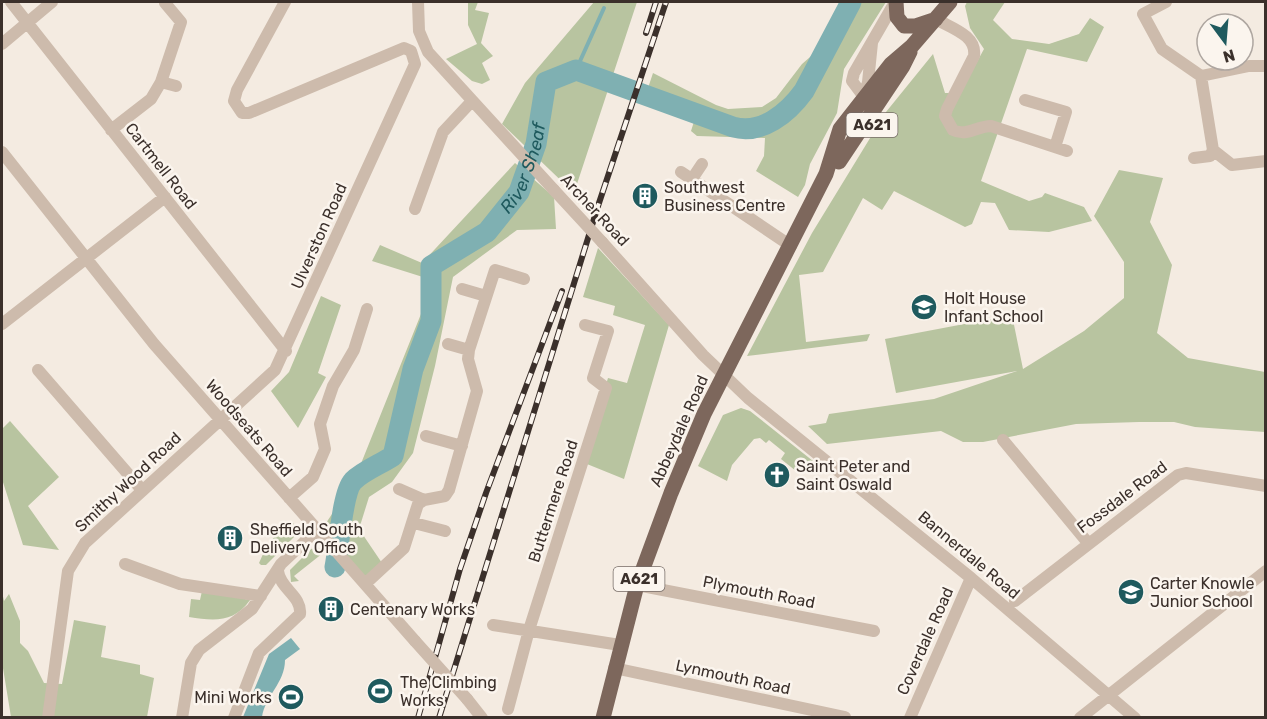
<svg xmlns="http://www.w3.org/2000/svg" width="1267" height="719" font-family="Rubik,sans-serif">
  <rect width="100%" height="100%" fill="#f4ebe1"/>
  <path fill="#b8c4a0" d="M468,2H478L475,10L489,13L481,43L493,56L482,63L490,80L482,84L472,81L446,59L477,44L468,25Z
    M594,2H637L574,193L502,124L525,83Z
    M841,2H886L844,69L837,113L810,164L805,185L798,197L756,171L764,156L765,138L697,136L691,131L699,106L664,99L652,107L643,103L653,73L716,105L728,109L762,107L776,98L802,64L817,51Z
    M967,2H1005L993,20L1012,39L1049,44L1079,34L1090,18L1104,27L1087,62L1027,49L981,181L1029,201L1042,197L1045,193L1084,207L1092,221L1049,232L1009,230L995,203L981,202L972,224L965,227L894,191L882,210L863,198L823,272L799,275L806,342L870,334L867,341L747,356L812,233L886,112L933,54L945,93H960L984,49L970,28L965,6Z
    M515,163L554,197L556,229L517,230L453,277L435,366L413,453L392,482L369,497L359,529L382,563L365,578L322,529L354,481L427,299L426,278L372,261L380,245L422,263Z
    M1119,170L1163,178L1150,222L1172,265L1157,333L1188,358L1265,372V432L1195,427L1174,422H1139L1076,424L983,442H963L941,431L827,444L808,426L826,423L829,414L934,399L1017,371L896,393L885,339L1012,315L1023,369L1084,331L1124,298V262L1094,216Z
    M598,248L669,325L624,479L582,462L608,378L627,383L645,325L613,315L615,306L583,297Z
    M321,296L341,305L318,373L326,377L298,428L271,391L289,372Z
    M741,408L750,411L818,465L813,472L802,463L796,471L781,459L785,453L769,440L766,443L760,438L754,439L732,465L727,481L698,466L723,415Z
    M10,421L59,477L28,506L59,550L23,545L2,479V429Z
    M292,521L297,528V534L266,565H261L259,563L268,543Z
    M318,547L323,553L294,576L299,581L291,582L290,570L311,549Z
    M202,591L250,600C234,623 214,621 189,617L191,599L200,600Z
    M2,592L4,601L9,594L20,621V643L28,651L44,683L62,684L74,620L106,626L101,657L140,665V674L154,678L147,717H11L2,662Z"/>
  <path fill="#7fb0b2" d="M291,638L300,649L285,660C285,683 265,696 262,717H243L269,654Z"/>
  <g fill="none" stroke-linecap="round" stroke-linejoin="round">
    <path stroke="#7fb0b2" stroke-width="4" d="M576,70L604,8"/>
    <path stroke="#7fb0b2" stroke-width="21" id="s1" d="M335,567C339,548 342,493 353,481C363,471 381,464 393,456L413,369L431,321V266L487,232L519,192L536,144L546,82L576,70L733,127C762,135 788,113 804,91L851,2"/>
    <path stroke="#cdbbac" stroke-width="12" d="M11,2L286,351
      M418,2L419,31L428,52L554,190
      M1166,2L1143,14L1162,49L1201,76
      M936,19C951,28 977,35 974,56L947,109L945,116L953,130C967,137 977,126 991,126L1067,151
      M872,43L868,82L864,97L852,81L854,73L895,2
      M2,44L52,2
      M161,82L176,86
      M1025,100L1066,112L1055,147
      M111,130L151,99L161,82L181,22L165,3
      M1213,150L1201,76L1249,66H1266
      M1213,150L1232,165L1266,161
      M2,152L154,344L415,641
      M1194,158L1210,156L1213,150
      M681,172L791,246
      M692,179L702,164
      M415,209L443,132L472,101
      M602,242L703,355L748,398L971,578L1135,718
      M462,289L486,296
      M2,324L165,197
      M448,344L469,350
      M38,370L142,490
      M426,436L462,446
      M1003,440L1088,543
      M399,489L424,500
      M289,498L313,477L325,449L320,424L333,386L354,350L367,309
      M414,523L445,531
      M125,564L180,584L261,596
      M365,584L404,548L418,504L424,500L445,496L449,490L477,391L468,359L469,350L495,270L524,279
      M637,585L874,631
      M1015,601L1178,475L1186,473L1266,486
      M493,625L620,645
      M614,668L845,717
      M467,699L482,718
      M508,709L529,630L606,388L593,378L608,331L585,325
      M48,718L68,571L85,543L275,370L415,64L411,51L404,48L249,113H242L234,101L237,90L285,2
      M182,718L191,663L199,650L252,609L281,564L317,530
      M234,718L259,653L300,614C302,596 280,589 278,571
      M910,718L971,578
      M1080,718L1266,571"/>
    <path stroke="#7d675c" stroke-width="15" d="M896,2L897,17L904,26H915L936,19
      M839,162L903,66L910,52
      M603,718L637,585L671,493L704,414L826,174L840,129L891,64L912,46L950,2"/>
    <defs>
      <path id="rail" d="M646,33L656,2
        M418,718L460,569L486,493L562,291
        M439,718L598,206L666,2"/>
    </defs>
    <use href="#rail" stroke="#3b302b" stroke-width="6"/>
    <use href="#rail" stroke="#fbf5ee" stroke-width="4" stroke-dasharray="11" stroke-linecap="butt"/>
    <path stroke="#cdbbac" stroke-width="12" d="M554,190L602,242
      M415,641L467,699"/>
  </g>
  <defs>
    <symbol id="building-disc" viewBox="-11 -11 22 22"><circle r="9.5" fill="#1f5a5e" stroke="#fbf5ee"/><path d="M-4-6H4V6H1V3H-1V6H-4ZM-2.5-4.3h1.7v1.8h-1.7ZM.8-4.3h1.7v1.8H.8ZM-2.5-1h1.7V.8h-1.7ZM.8-1h1.7V.8H.8Z" fill="#fff"/></symbol>
    <symbol id="school-disc" viewBox="-11 -11 22 22"><circle r="9.5" fill="#1f5a5e" stroke="#fbf5ee"/><path d="M0-5L7-2L0 1L-7-2ZM-4 1L0 2.5L4 1V4Q0 6-4 4Z" fill="#fff"/></symbol>
    <symbol id="church-disc" viewBox="-11 -11 22 22"><circle r="9.5" fill="#1f5a5e" stroke="#fbf5ee"/><path d="M-1.2-6h2.4v3.5h3.3v2.4h-3.3V6h-2.4V-.1h-3.3v-2.4h3.3Z" fill="#fff"/></symbol>
    <symbol id="stadium-disc" viewBox="-11 -11 22 22"><circle r="9.5" fill="#1f5a5e" stroke="#fbf5ee"/><path d="M0-5a6.5 5 0 1 0 0 10a6.5 5 0 1 0 0-10ZM-3.5-1.8h7v3.6h-7Z" fill="#fff"/></symbol>
  </defs>
  <g fill-rule="evenodd">
    <use href="#building-disc" x="630" y="181" width="30" height="30"/>
    <use href="#school-disc" x="909" y="292" width="30" height="30"/>
    <use href="#church-disc" x="762" y="460" width="30" height="30"/>
    <use href="#building-disc" x="215" y="523" width="30" height="30"/>
    <use href="#school-disc" x="1116" y="577" width="30" height="30"/>
    <use href="#building-disc" x="316" y="594" width="30" height="30"/>
    <use href="#stadium-disc" x="365" y="676" width="30" height="30"/>
    <use href="#stadium-disc" x="276" y="682" width="30" height="30"/>
  </g>
  <g text-anchor="middle" dominant-baseline="central" stroke-width="5" stroke-linejoin="round" paint-order="stroke">
    <g fill="#fbf5ee" stroke="#756b66" stroke-width="1.5">
      <rect x="846.5" y="113" width="51" height="24" rx="4.5"/>
      <rect x="613.5" y="567" width="51" height="24" rx="4.5"/>
    </g>
    <g font-size="15" font-weight="bold" fill="#3b302b">
      <text x="872" y="125">A621</text>
      <text x="639" y="579">A621</text>
    </g>
    <g font-size="16" fill="#3b302b" stroke="#fbf5ee">
      <text transform="translate(161 166) rotate(52)">Cartmell Road</text>
      <text transform="translate(595 210) rotate(47)">Archer Road</text>
      <text transform="translate(319 236) rotate(-66)">Ulverston Road</text>
      <text transform="translate(249 428) rotate(49)">Woodseats Road</text>
      <text transform="translate(679 431) rotate(-66)">Abbeydale Road</text>
      <text transform="translate(128 482) rotate(-43)">Smithy Wood Road</text>
      <text transform="translate(1122 497) rotate(-37)">Fossdale Road</text>
      <text transform="translate(553 501) rotate(-72)">Buttermere Road</text>
      <text transform="translate(969 555) rotate(40)">Bannerdale Road</text>
      <text transform="translate(759 592) rotate(11)">Plymouth Road</text>
      <text transform="translate(925 641) rotate(-66)">Coverdale Road</text>
      <text transform="translate(733 677) rotate(12)">Lynmouth Road</text>
    </g>
    <g font-size="16" fill="#3b302b" stroke="#fbf5ee" text-anchor="start">
      <text x="664" y="187">Southwest<tspan x="664" dy="18">Business Centre</tspan></text>
      <text x="944" y="298">Holt House<tspan x="944" dy="18">Infant School</tspan></text>
      <text x="796" y="466">Saint Peter and<tspan x="796" dy="18">Saint Oswald</tspan></text>
      <text x="250" y="529">Sheffield South<tspan x="250" dy="18">Delivery Office</tspan></text>
      <text x="1150" y="583">Carter Knowle<tspan x="1150" dy="18">Junior School</tspan></text>
      <text x="350" y="609">Centenary Works</text>
      <text x="400" y="682">The Climbing<tspan x="400" dy="18">Works</tspan></text>
      <text x="272" y="697" text-anchor="end">Mini Works</text>
    </g>
    <g font-size="18" font-style="italic" fill="#1f5a5e" stroke="#fbf5ee">
      <text stroke="none"><textPath href="#s1" startOffset="472">River Sheaf</textPath></text>
    </g>
  </g>
  <rect width="1267" height="719" fill="none" stroke="#3b302b" stroke-width="6"/>
  <g transform="translate(1225 42) rotate(164)"><circle r="28" fill="#fbf5ee" stroke="#aea6a0" stroke-width="1.5"/>
  <path d="M0-4.5L10 22L0 15L-10 22Z" fill="#1f5a5e"/>
  <text y="-9" font-size="16" font-weight="bold" text-anchor="middle" fill="#3b302b">N</text>
  </g>
</svg>
